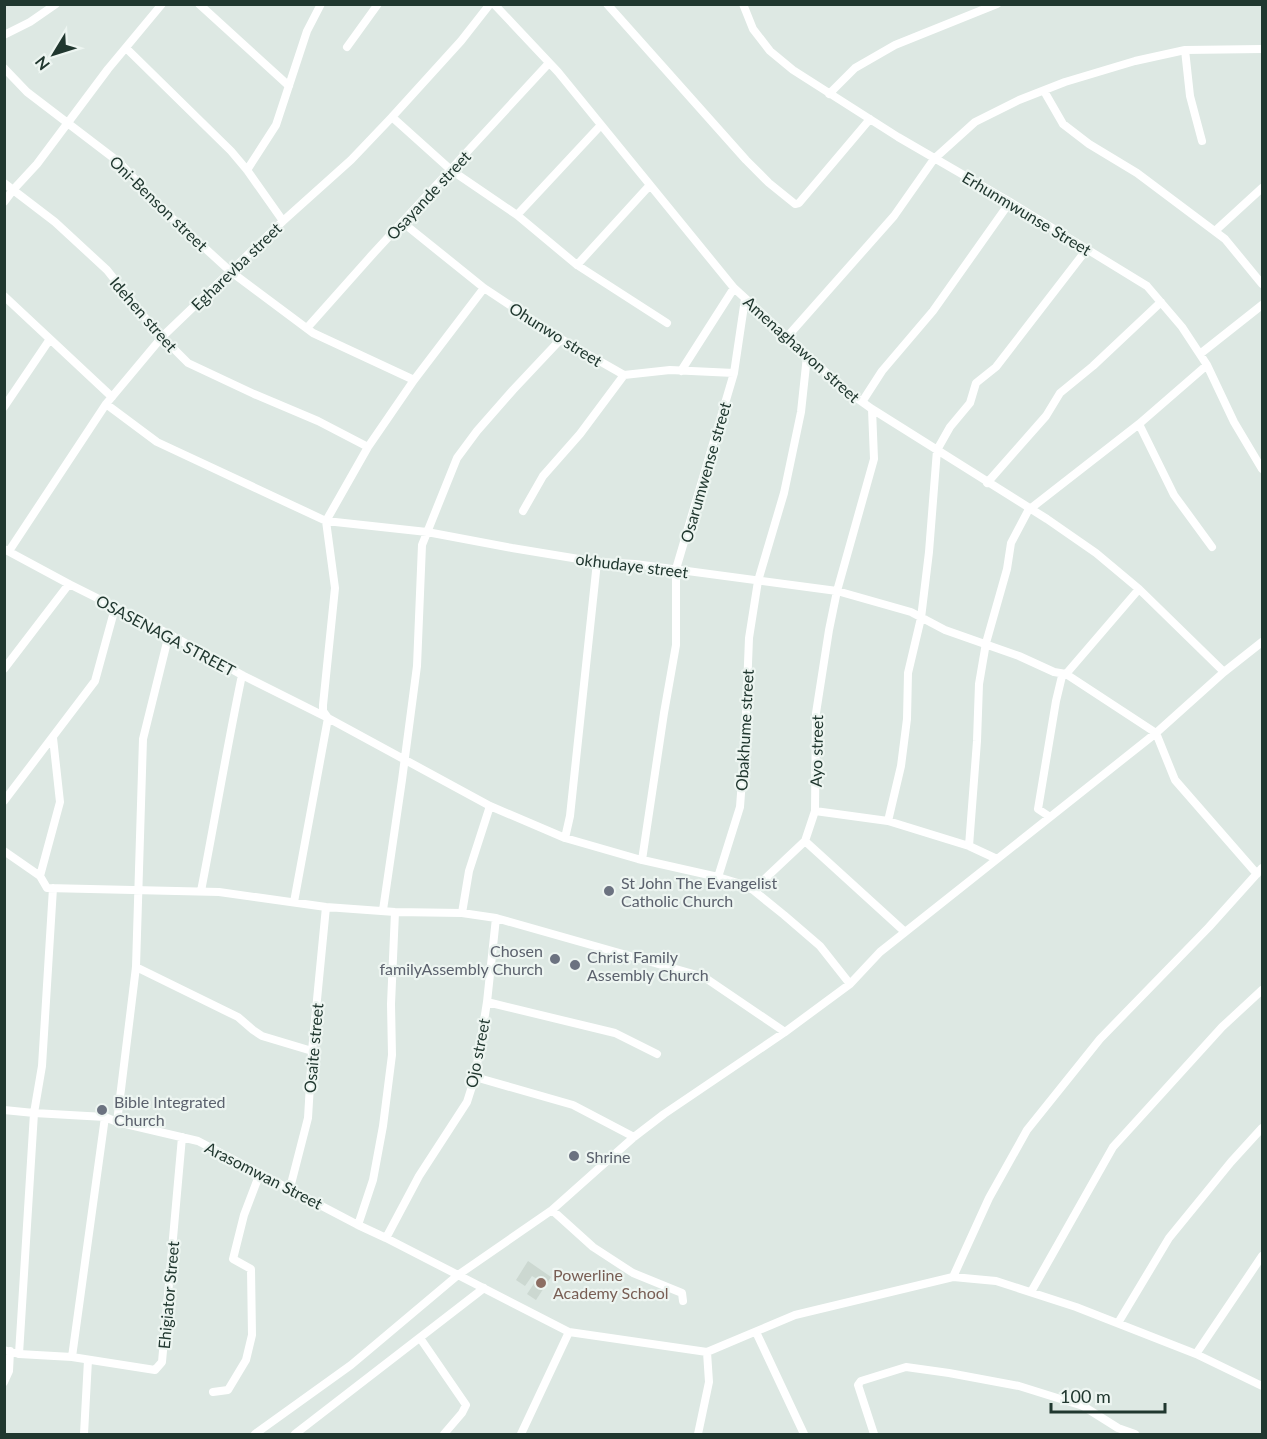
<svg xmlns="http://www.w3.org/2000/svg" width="1267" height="1439" font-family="Lato,sans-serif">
  <rect width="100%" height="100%" fill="#dde8e3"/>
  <path fill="#ccd8d1" d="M528,1261L551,1277L536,1300L527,1294L537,1279L532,1276L525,1286L516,1280Z"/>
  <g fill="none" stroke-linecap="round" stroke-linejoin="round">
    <path stroke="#fff" stroke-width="8" d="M199,4L289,86
      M494,4L558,72L734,288L844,389L872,409L1047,519L1096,553L1139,589L1224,672
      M607,4L746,160L769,183L795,204L799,203L870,119
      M743,4L753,29L770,51L793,70L898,137L1010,202L1147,286L1182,327L1207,365L1234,422L1262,469
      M4,35L30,22L56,4
      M347,47L378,4
      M126,48L231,151L247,170L283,221
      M1185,50L1190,96L1202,141
      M4,68L27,92L120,163L161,208L230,271L313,333L414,380
      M1044,91L1063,124L1089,144L1137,173L1225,239L1262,284
      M829,94L855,68L895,45L997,4
      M392,117L451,170L517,215L577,265L667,323
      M247,170L276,125L307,31L321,4
      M4,183L55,222L107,270L154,329L188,363L254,394L318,421L368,447
      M4,202L13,190L37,164L108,69L162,4
      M517,215L601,125
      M402,222L484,288L561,339L624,375L670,370L734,373
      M1215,231L1262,188
      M577,265L650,185
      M4,296L112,397
      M307,328L371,256L549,63
      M787,337L894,216L934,159L975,122L1019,100L1065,82L1135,61L1185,50L1262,49
      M1200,354L1262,305
      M681,371L734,288
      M862,402L882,371L933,311L1010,202
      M106,404L157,442L326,521L427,532L512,548L597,562L635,564L837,591L911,612L945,630L1019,656L1054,672L1066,674L1156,733L1175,780L1257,874
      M4,407L50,339
      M1139,424L1174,495L1212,547
      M987,483L1046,416L1060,393L1093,366L1161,302
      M1030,509L1139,424L1207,365
      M523,511L543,476L580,434L624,375
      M4,549L69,584L169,634L242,675L328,718L490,806L565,838L638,859L718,877L741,884L753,890L784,915L820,946L850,984
      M9,551L106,404L162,337L283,221L351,160L392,117L461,41L490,4
      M4,669L69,584
      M4,801L95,681L115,608
      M815,811L888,821L969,846L997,859
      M1050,817L1038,809L1056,701L1062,676L1066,674L1139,589
      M888,821L901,766L907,719L908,673L921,618L929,552L937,450L950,427L970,403L976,383L996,367L1087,249
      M565,838L570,816L597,562
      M805,841L905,932
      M969,846L977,741L979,684L986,643L1007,569L1011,543L1029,509
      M4,851L40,876L47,888L219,892L326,907L395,912L462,913L496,918L704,977L785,1032
      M642,860L664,713L676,645V569L734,373L745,299
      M40,876L60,802L53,738
      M718,877L740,807L745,740L749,638L758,581L784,493L801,412L807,356
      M753,890L805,841L815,811L816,713L829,630L837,591L874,459L872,409
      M201,891C215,819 227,747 242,675
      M294,902L328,718L323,711V705L335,588L326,521L368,447L414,380L484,288
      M383,910L402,780L417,666L422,545L457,458L477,431L513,390L561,339
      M462,913L469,871L490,806
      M136,967L238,1017L253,1030L262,1036L312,1051
      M487,1002L615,1033L657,1054
      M475,1077L573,1105L634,1137
      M4,1110L34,1113L42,1066L53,888
      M117,1122L136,967L143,739L169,634
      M290,1188L308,1118L312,1051L326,907
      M552,1210L593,1247L633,1273L682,1293L683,1301
      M358,1225L373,1180L383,1126L392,1055L391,1004L395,912
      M386,1238L419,1176L467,1102L475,1077L487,1002L496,918
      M953,1277L989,1198L1027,1130L1100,1039L1209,927L1262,868
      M1031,1292L1113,1147L1222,1027L1262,990
      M1118,1323L1169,1238L1231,1162L1262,1128
      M756,1332L804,1434
      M420,1338L466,1405L462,1413L444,1434
      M4,1350L19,1354L72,1357L155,1370L162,1362L182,1137
      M707,1352L795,1315L953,1277L996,1281L1076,1307L1196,1354L1262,1386
      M19,1354L34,1113L105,1117L117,1122L198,1141L358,1225L386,1238L569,1332L707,1352
      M1196,1354L1262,1256
      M72,1357L105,1117
      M4,1382L9,1371L10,1351
      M213,1392L228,1390L246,1360L252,1335L251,1269L233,1259L244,1215L260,1173
      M84,1434L88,1360
      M255,1434L351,1365L458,1275L552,1210L634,1137L664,1114L785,1032L850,984L880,952L1156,733L1224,672L1262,642
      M295,1434L484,1288
      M521,1434L569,1332
      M698,1434L709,1382L707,1352
      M874,1434L858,1385L861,1381L906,1367L949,1373L1019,1386L1083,1406L1118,1428L1135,1434"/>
  </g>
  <g fill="#6b7280" stroke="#edf5f1" stroke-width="2">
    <circle cx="609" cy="891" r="6"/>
    <circle cx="555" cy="959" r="6"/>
    <circle cx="575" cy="965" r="6"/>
    <circle cx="102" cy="1110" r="6"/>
    <circle cx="574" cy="1156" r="6"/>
  </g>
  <circle fill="#8d6e63" stroke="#edf5f1" stroke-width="2" cx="541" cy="1283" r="6"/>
  <g text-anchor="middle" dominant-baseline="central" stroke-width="4.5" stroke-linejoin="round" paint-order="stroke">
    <g font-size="16" fill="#20372f" stroke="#edf5f1">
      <text transform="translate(428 195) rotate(-47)">Osayande street</text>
      <text transform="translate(159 203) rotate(44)">Oni-Benson street</text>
      <text transform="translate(1027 213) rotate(31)">Erhunmwunse Street</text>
      <text transform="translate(236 266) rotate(-44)">Egharevba street</text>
      <text transform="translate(144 314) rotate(49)">Idehen street</text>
      <text transform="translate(556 334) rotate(32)">Ohunwo street</text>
      <text transform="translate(802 349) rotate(42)">Amenaghawon street</text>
      <text transform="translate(705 472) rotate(-74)">Osarumwense street</text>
      <text transform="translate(632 565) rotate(7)">okhudaye street</text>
      <text transform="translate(166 635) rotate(28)">OSASENAGA STREET</text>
      <text transform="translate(744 730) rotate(-87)">Obakhume street</text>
      <text transform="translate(816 751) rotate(-89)">Ayo street</text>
      <text transform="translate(313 1048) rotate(-85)">Osaite street</text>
      <text transform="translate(477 1053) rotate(-79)">Ojo street</text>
      <text transform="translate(264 1175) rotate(27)">Arasomwan Street</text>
      <text transform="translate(168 1295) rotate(-85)">Ehigiator Street</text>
    </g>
    <g font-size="16" fill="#5b616d" stroke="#edf5f1" text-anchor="start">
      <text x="621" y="882">St John The Evangelist<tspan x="621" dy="18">Catholic Church</tspan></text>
      <text x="543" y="950" text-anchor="end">Chosen<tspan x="543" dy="18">familyAssembly Church</tspan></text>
      <text x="587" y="956">Christ Family<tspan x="587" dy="18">Assembly Church</tspan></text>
      <text x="114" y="1101">Bible Integrated<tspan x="114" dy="18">Church</tspan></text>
      <text x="586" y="1156">Shrine</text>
    </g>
    <g font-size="16" fill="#785e54" stroke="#edf5f1" text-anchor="start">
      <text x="553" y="1274">Powerline<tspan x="553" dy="18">Academy School</tspan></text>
    </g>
  </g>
  <rect width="1267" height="1439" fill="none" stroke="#20372f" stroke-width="12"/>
  <g transform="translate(54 54) rotate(232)" stroke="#edf5f1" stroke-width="4.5" paint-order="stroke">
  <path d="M0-4.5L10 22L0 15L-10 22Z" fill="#20372f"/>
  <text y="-9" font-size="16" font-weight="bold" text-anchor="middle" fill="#20372f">N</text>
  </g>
  <path d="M1051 1403v9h114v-9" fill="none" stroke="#20372f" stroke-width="3"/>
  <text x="1060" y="1403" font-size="18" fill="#20372f" stroke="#edf5f1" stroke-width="4.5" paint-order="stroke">100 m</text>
</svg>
